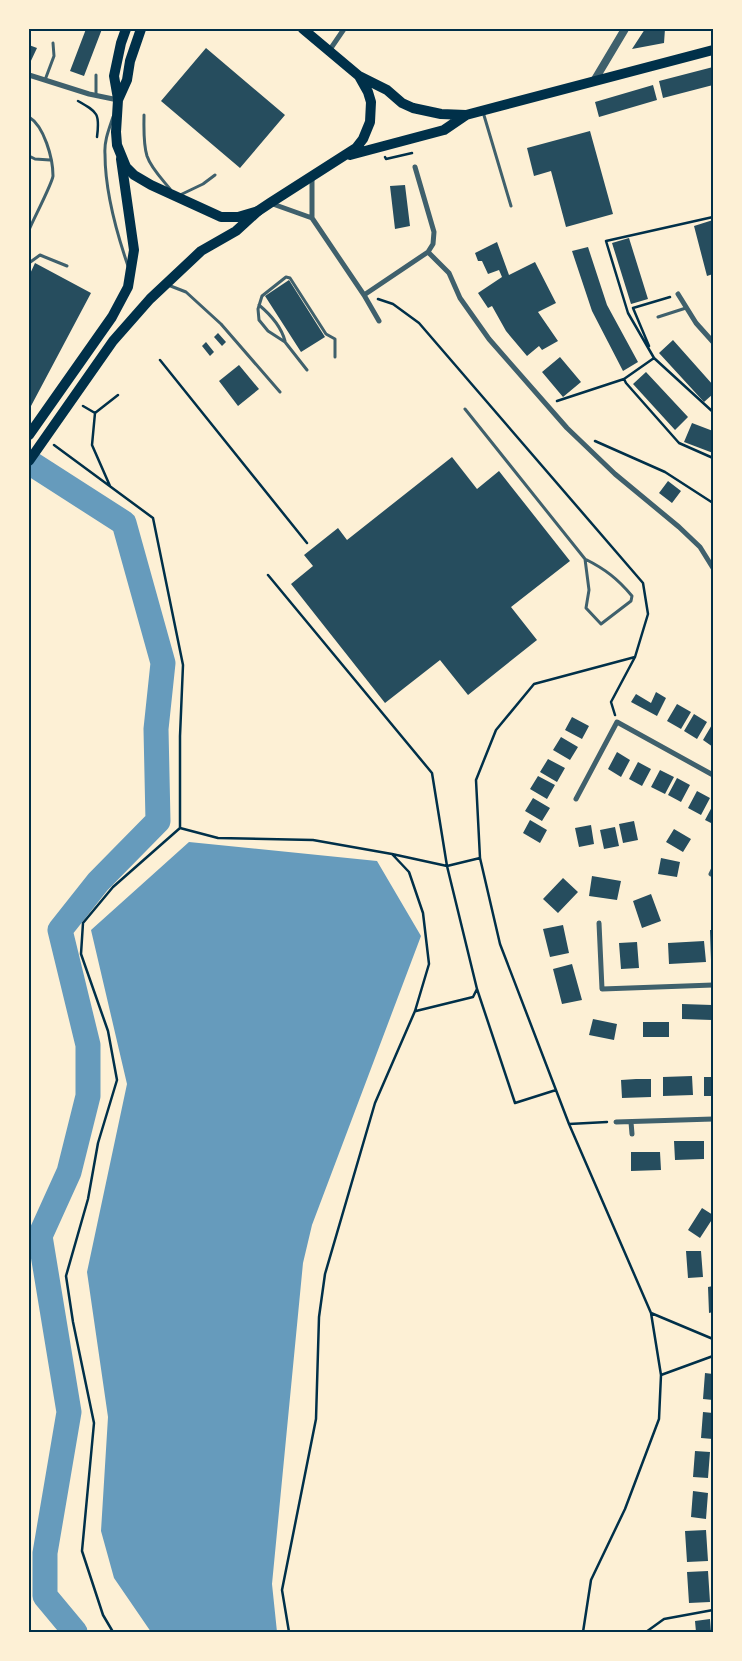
<svg xmlns="http://www.w3.org/2000/svg" width="742" height="1661" font-family="Figtree,sans-serif">
  <rect width="100%" height="100%" fill="#fdf0d5"/>
  <path fill="#669bbc" d="M189,842L377,861L421,936L312,1225L303,1263L272,1584L277,1632H151L114,1578L101,1531L108,1417L87,1272L127,1084L91,930Z"/>
  <g fill="none" stroke-linecap="round" stroke-linejoin="round">
    <path stroke="#669bbc" stroke-width="25" d="M29,462L124,523L163,663L156,729L158,821L98,882L60,930L88,1045V1096L69,1172L40,1236L69,1412L45,1553V1596L75,1632"/>
  </g>
  <path fill="#264d5e" d="M86,29H102L84,76L70,71Z
    M645,29H665L664,43L632,49Z
    M29,45L37,48L29,65Z
    M206,48L285,115L240,168L161,101Z
    M713,67V85L663,98L659,81Z
    M653,85L657,100L599,117L595,102Z
    M590,131L613,214L566,227L551,171L534,176L527,148Z
    M405,185L410,226L395,229L390,186Z
    M713,220V274L707,276L694,226Z
    M629,238L648,299L631,304L612,243Z
    M497,242L509,275L535,262L556,303L538,312L558,341L542,350L539,346L527,356L506,331L492,306L488,308L478,293L502,277L499,270L488,274L482,261H478L475,253Z
    M588,247L607,305L638,362L623,371L592,311L572,251Z
    M35,263L91,293L31,406L29,405V276Z
    M289,280L325,337L301,352L265,296Z
    M218,333L226,342L222,346L214,337Z
    M673,340L713,385V394L704,402L659,353Z
    M206,342L214,352L210,356L202,346Z
    M560,357L581,382L563,397L542,372Z
    M239,365L259,389L238,406L219,381Z
    M646,372L688,417L675,430L633,384Z
    M692,423L713,431V453L684,442Z
    M452,457L477,489L499,471L570,561L511,607L537,640L468,695L440,660L385,703L291,584L313,566L304,555L338,528L347,540Z
    M668,481L681,491L672,503L659,493Z
    M656,692L666,698L657,716L631,702L636,694L651,703Z
    M677,704L691,712L681,729L667,721Z
    M694,714L707,722L697,739L684,731Z
    M572,717L589,726L582,739L565,730Z
    M713,723V747L703,740Z
    M561,737L578,747L570,760L553,750Z
    M617,752L630,760L621,777L608,769Z
    M548,759L565,768L557,782L540,772Z
    M638,762L651,769L642,786L629,779Z
    M660,770L674,777L665,794L651,787Z
    M538,776L555,785L547,799L530,789Z
    M677,778L690,785L681,802L668,795Z
    M697,791L710,798L701,815L688,808Z
    M533,798L550,808L542,821L525,811Z
    M713,805V824L705,820Z
    M530,820L547,830L540,843L523,833Z
    M634,821L638,840L623,843L619,824Z
    M591,825L594,844L579,847L575,828Z
    M615,827L619,846L604,849L600,830Z
    M674,829L691,839L683,852L666,842Z
    M661,858L680,862L677,877L658,874Z
    M592,876L621,881L617,900L589,896Z
    M563,878L578,892L558,913L543,899Z
    M651,894L661,921L642,928L633,901Z
    M563,925L569,953L550,957L543,929Z
    M710,930H713V960H711Z
    M704,941L706,962L669,964L668,943Z
    M637,942L639,968L621,969L619,943Z
    M572,964L582,1000L562,1004L553,969Z
    M682,1004L712,1005V1020L682,1019Z
    M593,1019L617,1024L614,1040L589,1035Z
    M643,1022H669V1037H643Z
    M692,1076L693,1095L663,1096V1077Z
    M704,1077H713V1096H704Z
    M636,1079H651V1097L622,1098L621,1080Z
    M674,1141H704V1159L675,1160Z
    M631,1152H660L661,1170L631,1171Z
    M702,1208L713,1215V1218L700,1238L688,1230Z
    M686,1251H701L703,1277L688,1278Z
    M713,1286V1312L709,1313L708,1287Z
    M705,1373L713,1374V1400L703,1399Z
    M703,1412L713,1413V1439L701,1438Z
    M695,1451L710,1452L708,1478L693,1477Z
    M693,1491L708,1493L706,1519L691,1517Z
    M706,1530L708,1561L687,1562L685,1531Z
    M708,1571L710,1602L689,1603L687,1572Z
    M710,1619L711,1632H696L695,1621Z"/>
  <g fill="none" stroke-linecap="round" stroke-linejoin="round">
    <path stroke="#003049" stroke-width="2.5" d="M78,101C98,112 100,114 97,137
      M385,157L386,159L412,153
      M713,217L606,241L628,313L654,358L713,412
      M378,299L393,304L419,323L643,583L648,614L635,657L534,684L496,730L476,780L480,858L500,944L569,1124L651,1313L661,1375L659,1419L625,1509L591,1580L583,1632
      M649,346L633,308L670,297
      M160,360L307,543
      M624,379L654,358
      M557,401L624,379L626,383L679,443L713,458
      M83,406L95,413
      M595,441L665,472L713,503
      M54,445L153,518L183,665L180,736V828L218,838L313,840L392,854L409,872L423,913L429,964L415,1011L375,1103L325,1274L319,1317L316,1419L282,1590L289,1632
      M110,486L92,445L95,413L118,395
      M268,575L432,773L447,866L477,989L473,997L416,1011
      M615,715L611,702L635,657
      M392,854L447,866L480,858
      M477,989L515,1103L556,1090
      M569,1124L607,1122
      M651,1313L713,1339
      M661,1375L713,1356
      M113,1632L103,1615L82,1551L94,1423L73,1322L66,1276L88,1199L98,1143L117,1080L108,1031L81,954L83,923L113,887L180,828
      M646,1632L664,1619L713,1610"/>
    <path stroke="#3f606c" stroke-width="3" d="M45,80L54,56L53,43
      M96,95V75
      M483,112L511,206
      M144,115C144,128 143,143 147,156C151,168 162,179 170,189
      M29,117C44,126 53,158 53,176C52,184 33,220 29,230
      M113,117C109,129 104,141 105,154C105,192 116,231 128,266
      M29,156L35,159L50,160
      M180,195L203,184L215,175
      M29,263L40,255L67,266
      M168,285L186,292L221,324L280,392
      M259,305C271,315 281,326 285,341
      M658,317L686,308
      M307,370L285,342L268,331L259,320L258,309L262,296L286,277L290,278L326,334L335,339V357
      M465,409L585,559C605,569 618,579 632,596L631,601L601,624L586,608L589,590L585,559"/>
    <path stroke="#3f606c" stroke-width="5" d="M329,51L344,29
      M29,75L89,94L118,100
      M312,177V218L364,295L379,321
      M270,203L312,218
      M428,252L449,273L460,298L489,339L567,428L615,474L679,527L700,547L713,568
      M678,294L696,323L713,342
      M364,295L428,252L433,244L434,232L415,167
      M576,799L617,722L713,775
      M711,874L713,870
      M599,923L602,989L713,985
      M616,1122L713,1119
      M631,1122L632,1134"/>
    <path stroke="#3f606c" stroke-width="8" d="M594,81L625,29"/>
    <path stroke="#003049" stroke-width="10" d="M29,435L112,317L128,287L134,250L121,159
      M29,461L113,341L150,299L201,251L236,231L258,211"/>
    <path stroke="#003049" stroke-width="10" d="M141,29L130,61L127,80L118,100L116,132L117,145L126,167L134,175L151,185L221,217H238L258,211L270,203L356,148L363,139L370,122L371,102L368,92L359,76L303,29
      M359,76L387,90L402,103L413,108L441,114L466,115L713,50
      M118,99L114,76L121,43L126,29
      M350,155L444,130L466,115"/>
  </g>
  <rect width="742" height="1661" fill="none" stroke="#fdf0d5" stroke-width="60"/>
  <rect x="30" y="30" width="682" height="1601" fill="none" stroke="#003049" stroke-width="2"/>
</svg>
